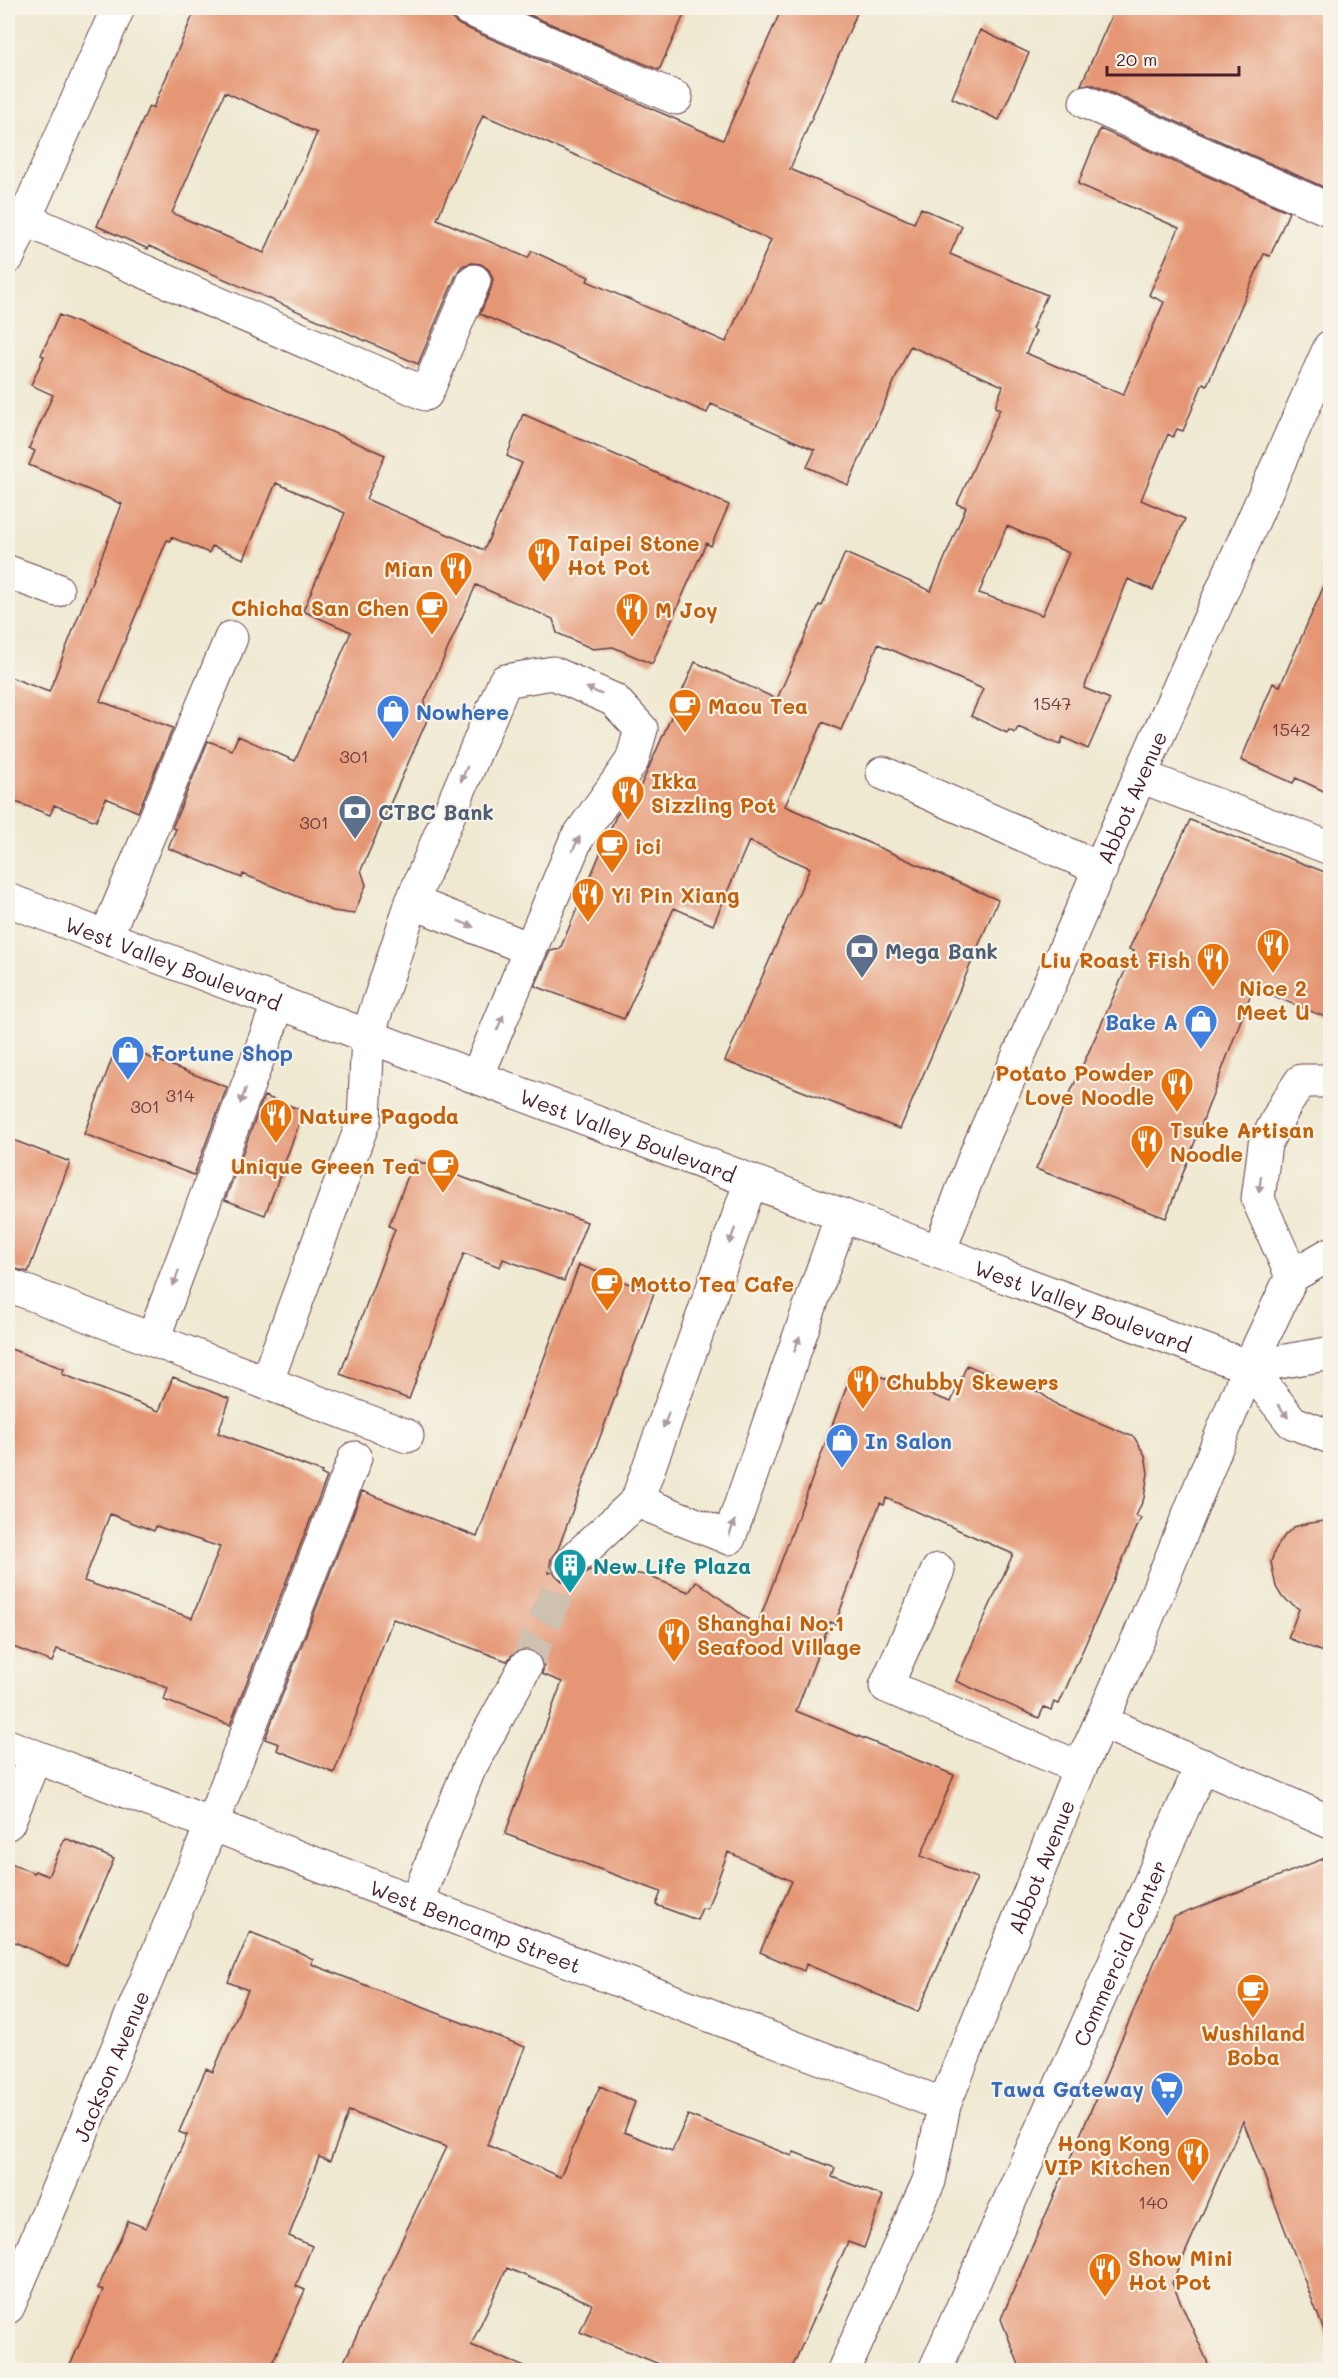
<svg xmlns="http://www.w3.org/2000/svg" width="1338" height="2378" font-family="Mali,sans-serif">
  <rect width="100%" height="100%" fill="#f7f3e8"/>
  <filter id="ink" filterUnits="userSpaceOnUse"><feTurbulence type="fractalNoise" baseFrequency=".0167" numOctaves="2"/><feDisplacementMap in="SourceGraphic" scale="12" xChannelSelector="R" yChannelSelector="G"/><feConvolveMatrix kernelMatrix="1 2 1 2 8 2 1 2 1" color-interpolation-filters="sRGB"/></filter>
  <filter id="wash" filterUnits="userSpaceOnUse"><feTurbulence type="fractalNoise" baseFrequency=".008" numOctaves="4" result="noise"/><feDisplacementMap in="SourceGraphic" scale="24" xChannelSelector="R" yChannelSelector="G"/><feGaussianBlur stdDeviation="1.35" result="paint"/><feColorMatrix in="noise" values="0 0 0 0 0 0 0 0 0 0 0 0 0 0 0 0 0 1.4 0 .05"/><feComposite in="paint" operator="in"/></filter>
  <g filter="url(#wash)">
    <rect width="100%" height="100%" fill="#efe9d1"/>
    <g id="blocks">
      <path fill="#e59775" fill-rule="evenodd" d="M196,8H449L452,19L460,25L723,140L782,8H859L790,169L914,223L921,208L962,226L950,254L1047,295L1032,329L1036,331L1026,353L1123,395L1164,302L1149,295L1179,228L1078,184L1100,129L1289,212L1270,256L1264,254L1207,385L1203,383L1183,431L1177,429L1173,437L1168,434L1141,500L1185,519L1153,590L1128,579L1084,688L1110,699L1088,749L1063,737L1060,745L1018,727L1015,733L1009,730L1007,733L971,716L983,689L878,644L841,730L823,722L785,806L998,900L900,1129L725,1061L810,868L749,841L713,925L674,908L624,1019L535,986L550,951L560,949L616,816L639,789L647,772L695,662L777,699L819,605L822,606L845,553L931,591L966,507L957,504L1000,409L995,407L1003,386L910,346L848,485L807,467L815,450L711,404L707,413L480,314L491,288L493,279L489,270L481,264L471,263L462,266L457,273L418,364L149,246L148,249L97,226L149,106L153,108ZM225,92L317,133L264,253L172,213ZM483,115L771,240L726,342L587,281L589,277L532,251L528,258L437,219ZM1007,526L1069,553L1042,615L979,593Z
        M513,8H687L659,70Z
        M1115,8H1330V190L1094,85H1081Z
        M980,30L1029,53L999,120L952,98Z
        M59,315L385,455L366,499L484,550L522,463L507,456L523,414L729,505L711,546L706,543L652,664L613,647L593,649L557,633L553,619L476,585L424,703L428,718L361,870L366,885L354,914L333,911L243,874L242,878L168,848L176,829L172,828L208,741L232,750L238,736L295,761L351,632L303,611L345,513L276,483L244,559L212,546L209,553L171,537L170,541L167,540L100,701L173,728L138,812L106,798L96,821L54,805L50,815L8,799V676L49,692L122,504L29,465L35,451L29,448L53,395L31,385L44,356L41,355Z
        M1330,572V794L1296,778L1293,783L1241,760L1273,683L1280,686Z
        M1190,820L1330,874V1019L1253,988L1166,1218L1036,1169L1134,951L1129,949Z
        M117,1045L227,1087L194,1175L84,1134Z
        M264,1096L304,1111L265,1215L225,1200Z
        M8,1138L70,1162L28,1272L8,1267Z
        M414,1160L587,1222L564,1281L503,1259L500,1267L464,1253L409,1399L340,1374L395,1229L389,1226Z
        M579,1265L654,1293L558,1549L551,1558L549,1573L553,1572L563,1582H574L590,1570L605,1569L645,1575L689,1592L697,1581L757,1626L854,1367L951,1402L967,1365L999,1379L1039,1392L1059,1406L1134,1437L1145,1455L1148,1473L1144,1498L1136,1516L1141,1518L1059,1704L1054,1702L1051,1710L1044,1707L1039,1718L956,1681L1013,1554L886,1498L884,1505L880,1503L835,1624L830,1622L796,1711L954,1775L921,1856L977,1878L918,2012L806,1964L804,1971L760,1952L792,1881L728,1852L707,1909L702,1908L697,1920L656,1905L661,1892L505,1834L562,1682L542,1674L544,1666L541,1658L533,1650L525,1648L516,1651L507,1661L393,1619L334,1773L277,1750L279,1744L265,1739L362,1491L477,1537Z
        M8,1348L64,1369L62,1374L159,1411L173,1377L230,1399L218,1433L322,1472L321,1474L327,1477L230,1725L164,1700L168,1688L105,1665L57,1649L52,1662L8,1645ZM110,1514L154,1531L156,1526L220,1547L192,1618L84,1581Z
        M1330,1520V1655L1288,1638L1299,1609L1282,1597L1276,1587L1271,1562L1275,1550L1285,1535L1294,1527L1304,1524Z
        M65,1838L114,1859L68,1966L8,1939V1862L34,1873L35,1871L48,1876Z
        M1330,1856V2340L1328,2341L1243,2121L1172,2283L1211,2370H1021L1001,2319L1174,1917Z
        M250,1932L295,1950L313,1959L311,1964L525,2047L487,2145L560,2177L600,2086L635,2102L624,2132L672,2151L688,2115L792,2156L794,2152L835,2168L832,2177L883,2196L864,2248L848,2242L791,2370H674L580,2332L592,2304L507,2268L471,2345L532,2370H340L446,2147L349,2111L330,2161L319,2157L289,2236L312,2246L296,2286L305,2290L269,2370H68L103,2290L98,2288L128,2221L146,2228L187,2135L179,2132L206,2069L213,2072L248,1990L228,1982Z"/>
    </g>
  </g>
  <g filter="url(#ink)">
    <use href="#blocks" fill-opacity="0" stroke="#633d44" stroke-width="1.5"/>
    <g fill="none" stroke-linecap="round" stroke-linejoin="round">
      <path stroke="#cec1b0" stroke-width="33" stroke-dasharray="33 16" stroke-linecap="butt" d="M525,1667L569,1564"/>
      <defs>
        <g id="minor">
          <path d="M467,8L676,98"/>
          <path d="M1086,102L1330,210"/>
          <path d="M24,219L426,394L474,281"/>
          <path d="M8,257L118,8"/>
          <path d="M8,572L57,590"/>
          <path d="M883,773L1101,869"/>
          <path d="M1140,776L1330,848"/>
          <path d="M412,902L530,949"/>
          <path d="M106,937L231,638"/>
          <path d="M751,1181L637,1501L729,1538L842,1215"/>
          <path id="s1" d="M939,1252L976,1154L1140,776L1330,347"/>
          <path d="M1292,1276L1258,1199L1265,1144L1285,1105L1301,1081H1330"/>
          <path d="M8,1285L407,1436"/>
          <path d="M153,1339L279,1002"/>
          <path d="M266,1383L364,1120L368,1035L412,902L505,681L553,673L614,700L641,729L632,761L576,840L477,1077"/>
          <path d="M569,1564L637,1501"/>
          <path d="M938,1570L886,1686L1080,1768"/>
          <path d="M1102,1722L1330,1822"/>
          <path id="s2" d="M8,1746L944,2105"/>
          <path d="M8,1823L35,1757"/>
          <path d="M416,1903L469,1769L525,1667"/>
          <path id="s3" d="M8,2307L199,1856L355,1458"/>
          <path id="s4" d="M844,2370L929,2181L944,2105L1080,1768L1140,1635L1249,1367L1292,1276L1330,1254"/>
          <path id="s5" d="M935,2370L1202,1765"/>
        </g>
        <g id="major">
          <path id="s6" d="M8,900L939,1252L1249,1367L1326,1354L1330,1356"/>
          <path d="M1249,1367L1292,1422L1330,1437"/>
        </g>
      </defs>
      <use href="#minor" stroke="#633d44" stroke-width="35"/>
      <use href="#major" stroke="#633d44" stroke-width="35"/>
      <use href="#minor" stroke="#fff" stroke-width="33"/>
      <use href="#major" stroke="#fff" stroke-width="33"/>
    </g>
    <defs><path id="oneway-solid" d="M-6-.8H1V-3.2L6.5 0L1 3.2V.8H-6Z" transform="scale(1.5)"/></defs>
    <g fill="#ae9aa0">
      <use href="#oneway-solid" transform="translate(594 691) rotate(-156)"/>
      <use href="#oneway-solid" transform="translate(464 774) rotate(113)"/>
      <use href="#oneway-solid" transform="translate(576 844) rotate(-63)"/>
      <use href="#oneway-solid" transform="translate(466 924) rotate(22)"/>
      <use href="#oneway-solid" transform="translate(500 1023) rotate(-67)"/>
      <use href="#oneway-solid" transform="translate(243 1096) rotate(110)"/>
      <use href="#oneway-solid" transform="translate(1260 1184) rotate(97)"/>
      <use href="#oneway-solid" transform="translate(732 1236) rotate(110)"/>
      <use href="#oneway-solid" transform="translate(176 1278) rotate(110)"/>
      <use href="#oneway-solid" transform="translate(797 1344) rotate(-71)"/>
      <use href="#oneway-solid" transform="translate(1283 1411) rotate(52)"/>
      <use href="#oneway-solid" transform="translate(666 1420) rotate(110)"/>
      <use href="#oneway-solid" transform="translate(732 1528) rotate(-70)"/>
    </g>
  </g>
  <defs>
    <symbol id="restaurant-pin" viewBox="-11 -11 22 30"><path d="M0 17L-7.5 6A9.5 9.5 0 1 1 7.5 6Z" fill="#e8710a" stroke="#f7f3e8"/><path d="M-5-6h1v4h1v-4h1v4h1v-4h1v5L-1.5 .5V6h-2V.5L-5-1ZM5-6V6H3V1.5H1.5Q1.5-4 5-6Z" fill="#fff"/></symbol>
    <symbol id="cafe-pin" viewBox="-11 -11 22 30"><path d="M0 17L-7.5 6A9.5 9.5 0 1 1 7.5 6Z" fill="#e8710a" stroke="#f7f3e8"/><path d="M-5.5-4.5H6V0H3Q3 3.5 0 3.5H-2.5Q-5.5 3.5-5.5 0ZM3-3.2v2h1.7v-2ZM-6 4.5H4V6H-6Z" fill="#fff"/></symbol>
    <symbol id="shop-pin" viewBox="-11 -11 22 30"><path d="M0 17L-7.5 6A9.5 9.5 0 1 1 7.5 6Z" fill="#3f7fe0" stroke="#f7f3e8"/><path d="M-5-2.5h2.3a2.7 3.5 0 0 1 5.4 0H5L5.5 6h-11ZM-1.5-2.5h3a1.5 2.3 0 0 0-3 0Z" fill="#fff"/></symbol>
    <symbol id="bank-pin" viewBox="-11 -11 22 30"><path d="M0 17L-7.5 6A9.5 9.5 0 1 1 7.5 6Z" fill="#5c6f8a" stroke="#f7f3e8"/><path d="M-6-4H6V4H-6ZM0-2.3a2.3 2.3 0 1 0 0 4.6a2.3 2.3 0 1 0 0-4.6Z" fill="#fff"/></symbol>
    <symbol id="building-pin" viewBox="-11 -11 22 30"><path d="M0 17L-7.5 6A9.5 9.5 0 1 1 7.5 6Z" fill="#0f9aa8" stroke="#f7f3e8"/><path d="M-4-6H4V6H1V3H-1V6H-4ZM-2.5-4.3h1.7v1.8h-1.7ZM.8-4.3h1.7v1.8H.8ZM-2.5-1h1.7V.8h-1.7ZM.8-1h1.7V.8H.8Z" fill="#fff"/></symbol>
    <symbol id="supermarket-pin" viewBox="-11 -11 22 30"><path d="M0 17L-7.5 6A9.5 9.5 0 1 1 7.5 6Z" fill="#3f7fe0" stroke="#f7f3e8"/><path d="M-6-5.5h2.5l.6 2H6L4.5 2H-2.5L-4.4-4H-6ZM-1.5 3.2a1.3 1.3 0 1 0 .1 0ZM3 3.2a1.3 1.3 0 1 0 .1 0Z" fill="#fff"/></symbol>
  </defs>
  <g fill-rule="evenodd">
    <use href="#restaurant-pin" x="525" y="535" width="38" height="52"/>
    <use href="#restaurant-pin" x="437" y="549" width="38" height="52"/>
    <use href="#cafe-pin" x="413" y="588" width="38" height="52"/>
    <use href="#restaurant-pin" x="613" y="590" width="38" height="52"/>
    <use href="#cafe-pin" x="666" y="686" width="38" height="52"/>
    <use href="#shop-pin" x="374" y="692" width="38" height="52"/>
    <use href="#restaurant-pin" x="609" y="773" width="38" height="52"/>
    <use href="#bank-pin" x="336" y="792" width="38" height="52"/>
    <use href="#cafe-pin" x="593" y="826" width="38" height="52"/>
    <use href="#restaurant-pin" x="569" y="875" width="38" height="52"/>
    <use href="#restaurant-pin" x="1254" y="926" width="38" height="52"/>
    <use href="#bank-pin" x="843" y="931" width="38" height="52"/>
    <use href="#restaurant-pin" x="1194" y="940" width="38" height="52"/>
    <use href="#shop-pin" x="1182" y="1002" width="38" height="52"/>
    <use href="#shop-pin" x="109" y="1033" width="38" height="52"/>
    <use href="#restaurant-pin" x="1158" y="1065" width="38" height="52"/>
    <use href="#restaurant-pin" x="257" y="1096" width="38" height="52"/>
    <use href="#restaurant-pin" x="1128" y="1122" width="38" height="52"/>
    <use href="#cafe-pin" x="424" y="1146" width="38" height="52"/>
    <use href="#cafe-pin" x="588" y="1264" width="38" height="52"/>
    <use href="#restaurant-pin" x="844" y="1362" width="38" height="52"/>
    <use href="#shop-pin" x="823" y="1421" width="38" height="52"/>
    <use href="#building-pin" x="551" y="1546" width="38" height="52"/>
    <use href="#restaurant-pin" x="655" y="1615" width="38" height="52"/>
    <use href="#cafe-pin" x="1234" y="1971" width="38" height="52"/>
    <use href="#supermarket-pin" x="1148" y="2069" width="38" height="52"/>
    <use href="#restaurant-pin" x="1174" y="2135" width="38" height="52"/>
    <use href="#restaurant-pin" x="1086" y="2250" width="38" height="52"/>
  </g>
  <g text-anchor="middle" dominant-baseline="central" stroke-width="4.5" stroke-linejoin="round" paint-order="stroke">
    <g font-size="18" fill="#713d3e">
      <text x="1052" y="703">1547</text>
      <text x="1291" y="729">1542</text>
      <text x="354" y="756">301</text>
      <text x="314" y="822">301</text>
      <text x="180" y="1095">314</text>
      <text x="145" y="1106">301</text>
      <text x="1153" y="2202">140</text>
    </g>
    <g font-size="21" font-weight="bold" fill="#c56008" stroke="#f7f3e8" text-anchor="start">
      <text x="567" y="542">Taipei Stone<tspan x="567" dy="24">Hot Pot</tspan></text>
      <text x="433" y="568" text-anchor="end">Mian</text>
      <text x="409" y="607" text-anchor="end">Chicha San Chen</text>
      <text x="655" y="609">M Joy</text>
      <text x="708" y="705">Macu Tea</text>
      <text x="651" y="780">Ikka<tspan x="651" dy="24">Sizzling Pot</tspan></text>
      <text x="635" y="845">ici</text>
      <text x="611" y="894">Yi Pin Xiang</text>
      <text x="1190" y="959" text-anchor="end">Liu Roast Fish</text>
      <text x="1273" y="987" text-anchor="middle">Nice 2<tspan x="1273" dy="24">Meet U</tspan></text>
      <text x="1154" y="1072" text-anchor="end">Potato Powder<tspan x="1154" dy="24">Love Noodle</tspan></text>
      <text x="299" y="1115">Nature Pagoda</text>
      <text x="1170" y="1129">Tsuke Artisan<tspan x="1170" dy="24">Noodle</tspan></text>
      <text x="420" y="1165" text-anchor="end">Unique Green Tea</text>
      <text x="630" y="1283">Motto Tea Cafe</text>
      <text x="886" y="1381">Chubby Skewers</text>
      <text x="697" y="1622">Shanghai No.1<tspan x="697" dy="24">Seafood Village</tspan></text>
      <text x="1253" y="2032" text-anchor="middle">Wushiland<tspan x="1253" dy="24">Boba</tspan></text>
      <text x="1170" y="2142" text-anchor="end">Hong Kong<tspan x="1170" dy="24">VIP Kitchen</tspan></text>
      <text x="1128" y="2257">Show Mini<tspan x="1128" dy="24">Hot Pot</tspan></text>
    </g>
    <g font-size="21" font-weight="bold" fill="#366cbe" stroke="#f7f3e8" text-anchor="start">
      <text x="416" y="711">Nowhere</text>
      <text x="1178" y="1021" text-anchor="end">Bake A</text>
      <text x="151" y="1052">Fortune Shop</text>
      <text x="865" y="1440">In Salon</text>
      <text x="1144" y="2088" text-anchor="end">Tawa Gateway</text>
    </g>
    <g font-size="21" fill="#4a1f2b" stroke="#f7f3e8">
      <text stroke="none"><textPath href="#s1" startOffset="494">Abbot Avenue</textPath></text>
      <text stroke="none"><textPath href="#s6" startOffset="177">West Valley Boulevard</textPath></text>
      <text stroke="none"><textPath href="#s6" startOffset="663">West Valley Boulevard</textPath></text>
      <text stroke="none"><textPath href="#s6" startOffset="1149">West Valley Boulevard</textPath></text>
      <text stroke="none"><textPath href="#s4" startOffset="542">Abbot Avenue</textPath></text>
      <text stroke="none"><textPath href="#s2" startOffset="501">West Bencamp Street</textPath></text>
      <text stroke="none"><textPath href="#s5" startOffset="456">Commercial Center</textPath></text>
      <text stroke="none"><textPath href="#s3" startOffset="262">Jackson Avenue</textPath></text>
    </g>
    <g font-size="21" font-weight="bold" fill="#4e5e75" stroke="#f7f3e8" text-anchor="start">
      <text x="378" y="811">CTBC Bank</text>
      <text x="885" y="950">Mega Bank</text>
    </g>
    <g font-size="21" font-weight="bold" fill="#0d838f" stroke="#f7f3e8" text-anchor="start">
      <text x="593" y="1565">New Life Plaza</text>
    </g>
  </g>
  <rect width="1338" height="2378" fill="none" stroke="#f7f3e8" stroke-width="30"/>
  <path d="M1107 66v9h132v-9" fill="none" stroke="#4a1f2b" stroke-width="3"/>
  <text x="1116" y="66" font-size="18" fill="#4a1f2b" stroke="#f7f3e8" stroke-width="4.5" paint-order="stroke">20 m</text>
</svg>
